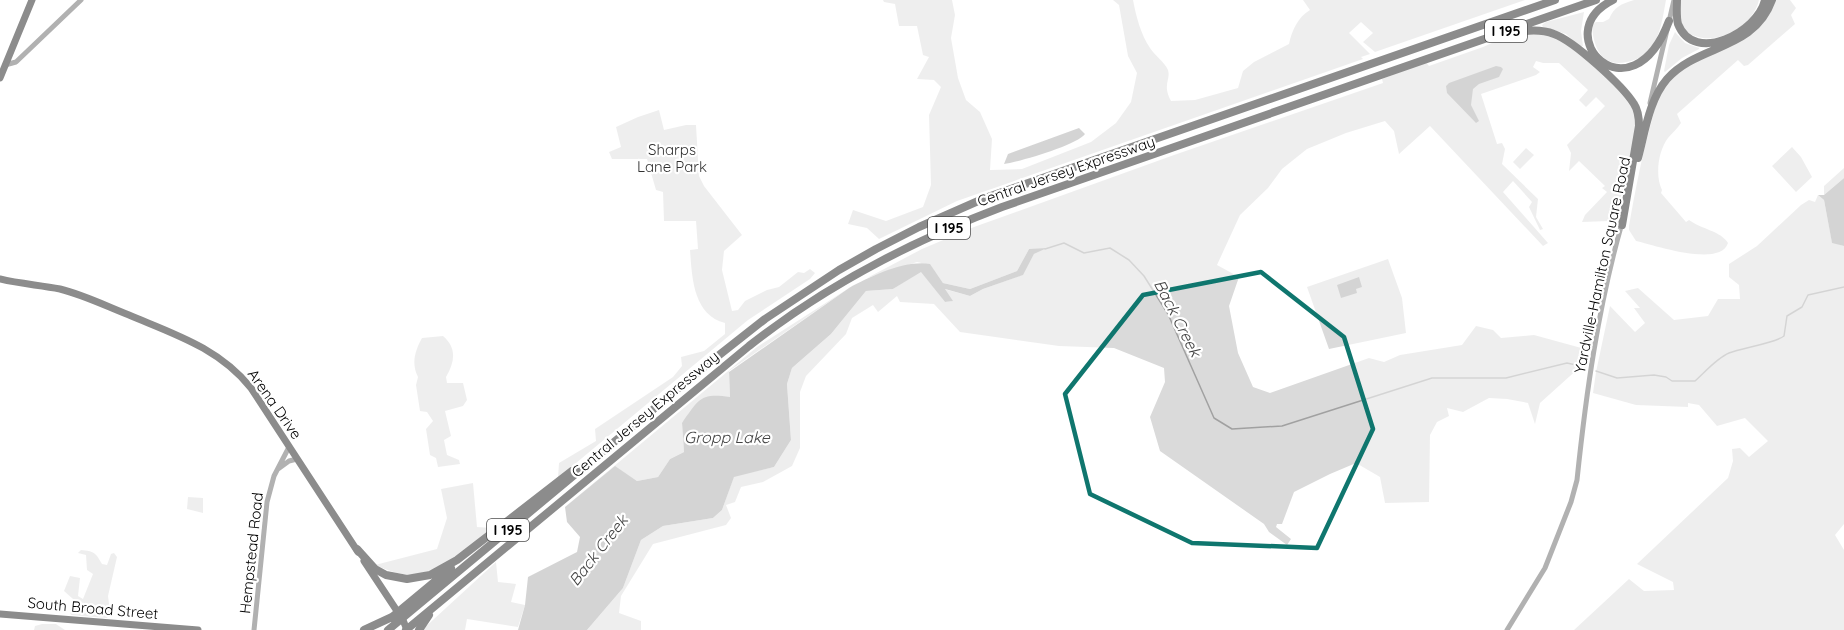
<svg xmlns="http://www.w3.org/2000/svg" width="1844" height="630" font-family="Quicksand,sans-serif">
  <rect width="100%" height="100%" fill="#fff"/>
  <path fill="#dadada" d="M883,0H952L955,15L951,38L958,78L966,100L980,112L992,139L990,170L1022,169L1091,142L1116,123L1131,102L1137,73L1128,56L1119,5L1113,0H1133C1136,16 1141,35 1150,48C1155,56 1164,61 1168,70C1171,80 1162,84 1171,101L1195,100L1238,88L1243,71L1254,62L1289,44C1292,30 1298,17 1310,10L1303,0H1525L1375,52L1363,42L1373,33L1361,22L1349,33L1370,54L1361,57L1363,59L957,201L879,239L867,228L848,224L853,210L886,221L923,207L931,185L929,115L941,87L934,80L917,79L929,57L923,55L917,26H899L895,4L884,2Z
    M1634,0H1666C1663,15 1661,36 1650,49C1644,57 1636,60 1627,62C1601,68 1593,46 1592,25L1596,22H1603L1609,19C1614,7 1621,4 1634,0Z
    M1680,0H1759C1753,26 1720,45 1695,36C1689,34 1683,30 1681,24C1678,17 1680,7 1680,0Z
    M1776,0H1790L1796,8L1791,15L1795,24L1748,65L1744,66L1738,60L1677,114L1681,123C1677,129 1672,133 1668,138C1658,151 1655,176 1662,190L1661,193L1686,222L1689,220C1701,229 1721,231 1728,243C1720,268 1654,245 1636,241L1629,230V226C1635,192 1641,160 1650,127C1654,114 1656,100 1663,88C1689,47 1753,58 1776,0Z
    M1584,12L1581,31L1583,46L1580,47L1566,34L1543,27L1542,25L1546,22Z
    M1536,32C1544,34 1555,35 1562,40C1579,50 1632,98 1635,116C1639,139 1618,206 1612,230L1609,221L1582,222L1585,215L1607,192L1602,188L1605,186L1579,161L1569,171L1571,153L1567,145L1605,106L1596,97L1586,107L1579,100L1588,90L1559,63H1543L1536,61L1533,67L1540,72L1536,75L1481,94L1497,144L1502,143L1505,149L1502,164L1538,199L1536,217L1543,229L1540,230L1529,207L1532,202L1513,181L1503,192L1548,243L1543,246L1430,126L1399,154L1394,131L1385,121L1346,133L1307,149L1282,169L1268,188L1240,215L1217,265L1239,277L1229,306L1238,353L1253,387L1270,393L1369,358L1384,362L1400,355L1462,345L1476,326L1493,330L1501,338L1534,335L1585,349L1580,367L1540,403L1535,424L1528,403L1507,399L1489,398L1463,412L1447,408L1449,416L1437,422L1430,435L1429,502L1385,503L1380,477L1356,463L1330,474L1294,492L1282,524H1277L1276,527L1291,539L1287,545L1269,532L1264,524L1160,451L1150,417L1165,382L1164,368L1114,348L1059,346L960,332L934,304L900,302L897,296L878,312L873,305L852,318L846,334L806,376L800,392V448L792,466L763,482L741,487L735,502L726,505L731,518L726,525L653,544L621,596L619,613L641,621V630H587L623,588L641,540L663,526L713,518L722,510L734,476L774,467L791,440L787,384L792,368L831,334L866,291L893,289L921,271L945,302L952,301L944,289L970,296L983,289L1022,275L1034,254L1044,249H1029L1017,271L970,289L943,283L930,265L917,262L867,278L922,249L974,227L1174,155L1383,83L1382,79L1426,62L1429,66L1483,47L1512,34Z
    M1675,32L1685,43L1699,48V49L1682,58L1665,72L1664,71L1669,45Z
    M659,110L664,130L686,125H696L699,176L704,186L742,235L724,251L722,270L732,311L738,310L745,301L767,290L779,287L798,272L804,273L810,269L815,273L810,279L748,320L558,478L559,463L596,441L595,429L673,377L682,366L681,357L704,351L725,334V323C693,315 692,277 690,250L698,249L696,221H664L663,192L656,190L647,159H612L609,152L621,147L616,127L638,117Z
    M1792,147L1801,157L1812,177L1796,192L1772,166Z
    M1526,148L1534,155L1520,169L1513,162Z
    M1844,168V178L1824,195V186Z
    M1818,195L1824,200L1832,242L1844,246V524L1835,535L1844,550V630H1574L1629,579L1644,591L1674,590L1673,582L1637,564L1728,478L1733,461L1732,449L1740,448L1749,457L1768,441L1745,418L1717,426L1699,405L1688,403V407L1636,405L1593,393L1596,372L1610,306L1635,332L1645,323L1634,308H1640L1625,291L1638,288L1674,320L1708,316L1718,299H1740L1739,285L1729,277V264L1757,246L1801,205L1809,200L1815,202Z
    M1388,259L1402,298L1406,333L1329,349L1307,287Z
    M849,288L729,371L730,397L682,423L684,452L670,459L658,477L637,481L615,467L565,507L757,347Z
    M443,336C457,348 455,362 446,377L447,383H463L467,400L463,406L445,411L451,436L444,440L447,455L459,460L460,464L438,467L436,458L430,455L426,429L433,421L427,412L420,411L416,385L418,377C411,363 415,351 422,338Z
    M473,483L477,527L492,528V532L445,571C432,568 433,570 422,573C406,578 389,571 375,565L437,549L447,518L441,489Z
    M188,497L203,498V513L187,509Z
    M81,550C94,551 96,553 102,564L107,565L111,554L114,553L117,557L108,596L110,611L107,618L71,615L70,612L74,604L73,599L64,591L70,576L80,578L78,596L83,599L93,574L87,570L86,555L78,553Z
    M496,562L498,582L516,584L511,602L525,605L518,627L467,619L465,630H422Z
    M42,624H56L65,630H34L35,626Z"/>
  <path fill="#a1a1a1" d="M1496,66L1501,67L1503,69L1499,77L1479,84L1473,89L1471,105L1479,121L1476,123L1447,93L1446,86L1449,83Z
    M1079,128L1085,134C1077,145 1019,162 1004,164L1008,154Z
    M1844,178V246L1832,243L1824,200L1818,195H1824Z
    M1047,248L1034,254L1023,275L983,289L970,296L945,289L953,301L945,302L921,272L893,289L866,291L831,334L792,368L787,384L791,440L774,467L734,477L722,510L713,518L663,526L641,540L623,588L587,630H518L525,605L528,577L577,552L580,537L567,522L565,507L615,466L637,481L658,477L670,459L684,452L682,423C699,399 700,393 730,397L729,372L849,288C871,276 905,260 930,264L943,283L970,289L1017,271L1029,249Z
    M1359,277L1362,287L1356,289L1357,293L1341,298L1337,285Z"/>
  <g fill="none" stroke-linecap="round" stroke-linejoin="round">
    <path stroke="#a1a1a1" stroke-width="1.5" d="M1045,249L1064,243L1084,253L1110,248L1129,260L1144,276L1168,314L1214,418L1232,429L1282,426L1432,378H1506L1567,363L1585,367
      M1596,371L1617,378L1654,375L1666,377L1672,381H1695C1705,372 1717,358 1729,353C1741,348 1776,343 1784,336L1787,316L1802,307L1808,295L1844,287"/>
    <path stroke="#535353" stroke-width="5" d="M5,65L16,62L81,0
      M1650,103L1674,0
      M278,469L289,461L297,459
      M254,630L267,502L274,476L289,447
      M1507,630L1545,568L1571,502L1577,480C1586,394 1598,307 1622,223"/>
    <path stroke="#000" stroke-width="7" d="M0,78L32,0
      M0,279C20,284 40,285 60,289C84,295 106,306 129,315C174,334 219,348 251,388L358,552
      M364,561L403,620L407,630
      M0,614L198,630"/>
    <path stroke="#000" stroke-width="8" d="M1613,0C1545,34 1631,122 1669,21
      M1677,0C1677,8 1676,16 1678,24C1694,65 1758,32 1765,0
      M1513,33C1527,30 1541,29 1554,34C1574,41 1623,86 1634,104C1638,110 1639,118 1639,126L1622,225
      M1638,158C1645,132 1649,100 1667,79C1698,44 1754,51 1772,0
      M357,549L375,569L386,575L407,579L430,575L457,560L572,471
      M364,630L392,617L451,568
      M388,630L709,363L765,319L839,270L876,249L919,227L985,198L1555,0
      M406,630L749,346C825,286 912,241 1002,207L1596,0
      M419,630L429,615"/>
  </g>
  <path d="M0 0H1844V630H0ZM1261,272L1344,337L1373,429L1317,548L1192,543L1090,494L1065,394L1143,295Z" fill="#fff" fill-opacity=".55" fill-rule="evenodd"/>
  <path fill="none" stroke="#0f766e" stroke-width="4.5" stroke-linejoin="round" d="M1261,272L1344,337L1373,429L1317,548L1192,543L1090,494L1065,394L1143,295Z"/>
  <g text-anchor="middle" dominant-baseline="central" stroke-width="4.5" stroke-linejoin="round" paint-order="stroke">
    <g fill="#fff" stroke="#4c4c4c" stroke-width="1.5">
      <rect x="1485" y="20" width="42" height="22" rx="4.5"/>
      <rect x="928" y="217" width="42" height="22" rx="4.5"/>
      <rect x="487" y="519" width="42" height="22" rx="4.5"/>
    </g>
    <g font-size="14" font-weight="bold" fill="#000">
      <text x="1506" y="31">I 195</text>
      <text x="949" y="228">I 195</text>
      <text x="508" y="530">I 195</text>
    </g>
    <g font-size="15" fill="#313131" stroke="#fff">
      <text x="672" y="149">Sharps<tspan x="672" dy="17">Lane Park</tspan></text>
    </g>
    <g font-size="15" fill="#000" stroke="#fff">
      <text transform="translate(1066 171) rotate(-19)">Central Jersey Expressway</text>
      <text transform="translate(1602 265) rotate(-78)">Yardville-Hamilton Square Road</text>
      <text transform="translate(275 404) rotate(55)">Arena Drive</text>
      <text transform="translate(645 414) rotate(-40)">Central Jersey Expressway</text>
      <text transform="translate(251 553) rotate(-84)">Hempstead Road</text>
      <text transform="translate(93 608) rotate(5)">South Broad Street</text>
    </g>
    <g font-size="16" font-style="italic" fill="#424242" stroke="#fff">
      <text transform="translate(1178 318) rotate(63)">Back Creek</text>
      <text x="727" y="437">Gropp Lake</text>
      <text transform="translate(598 550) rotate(-52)">Back Creek</text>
    </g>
  </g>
</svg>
